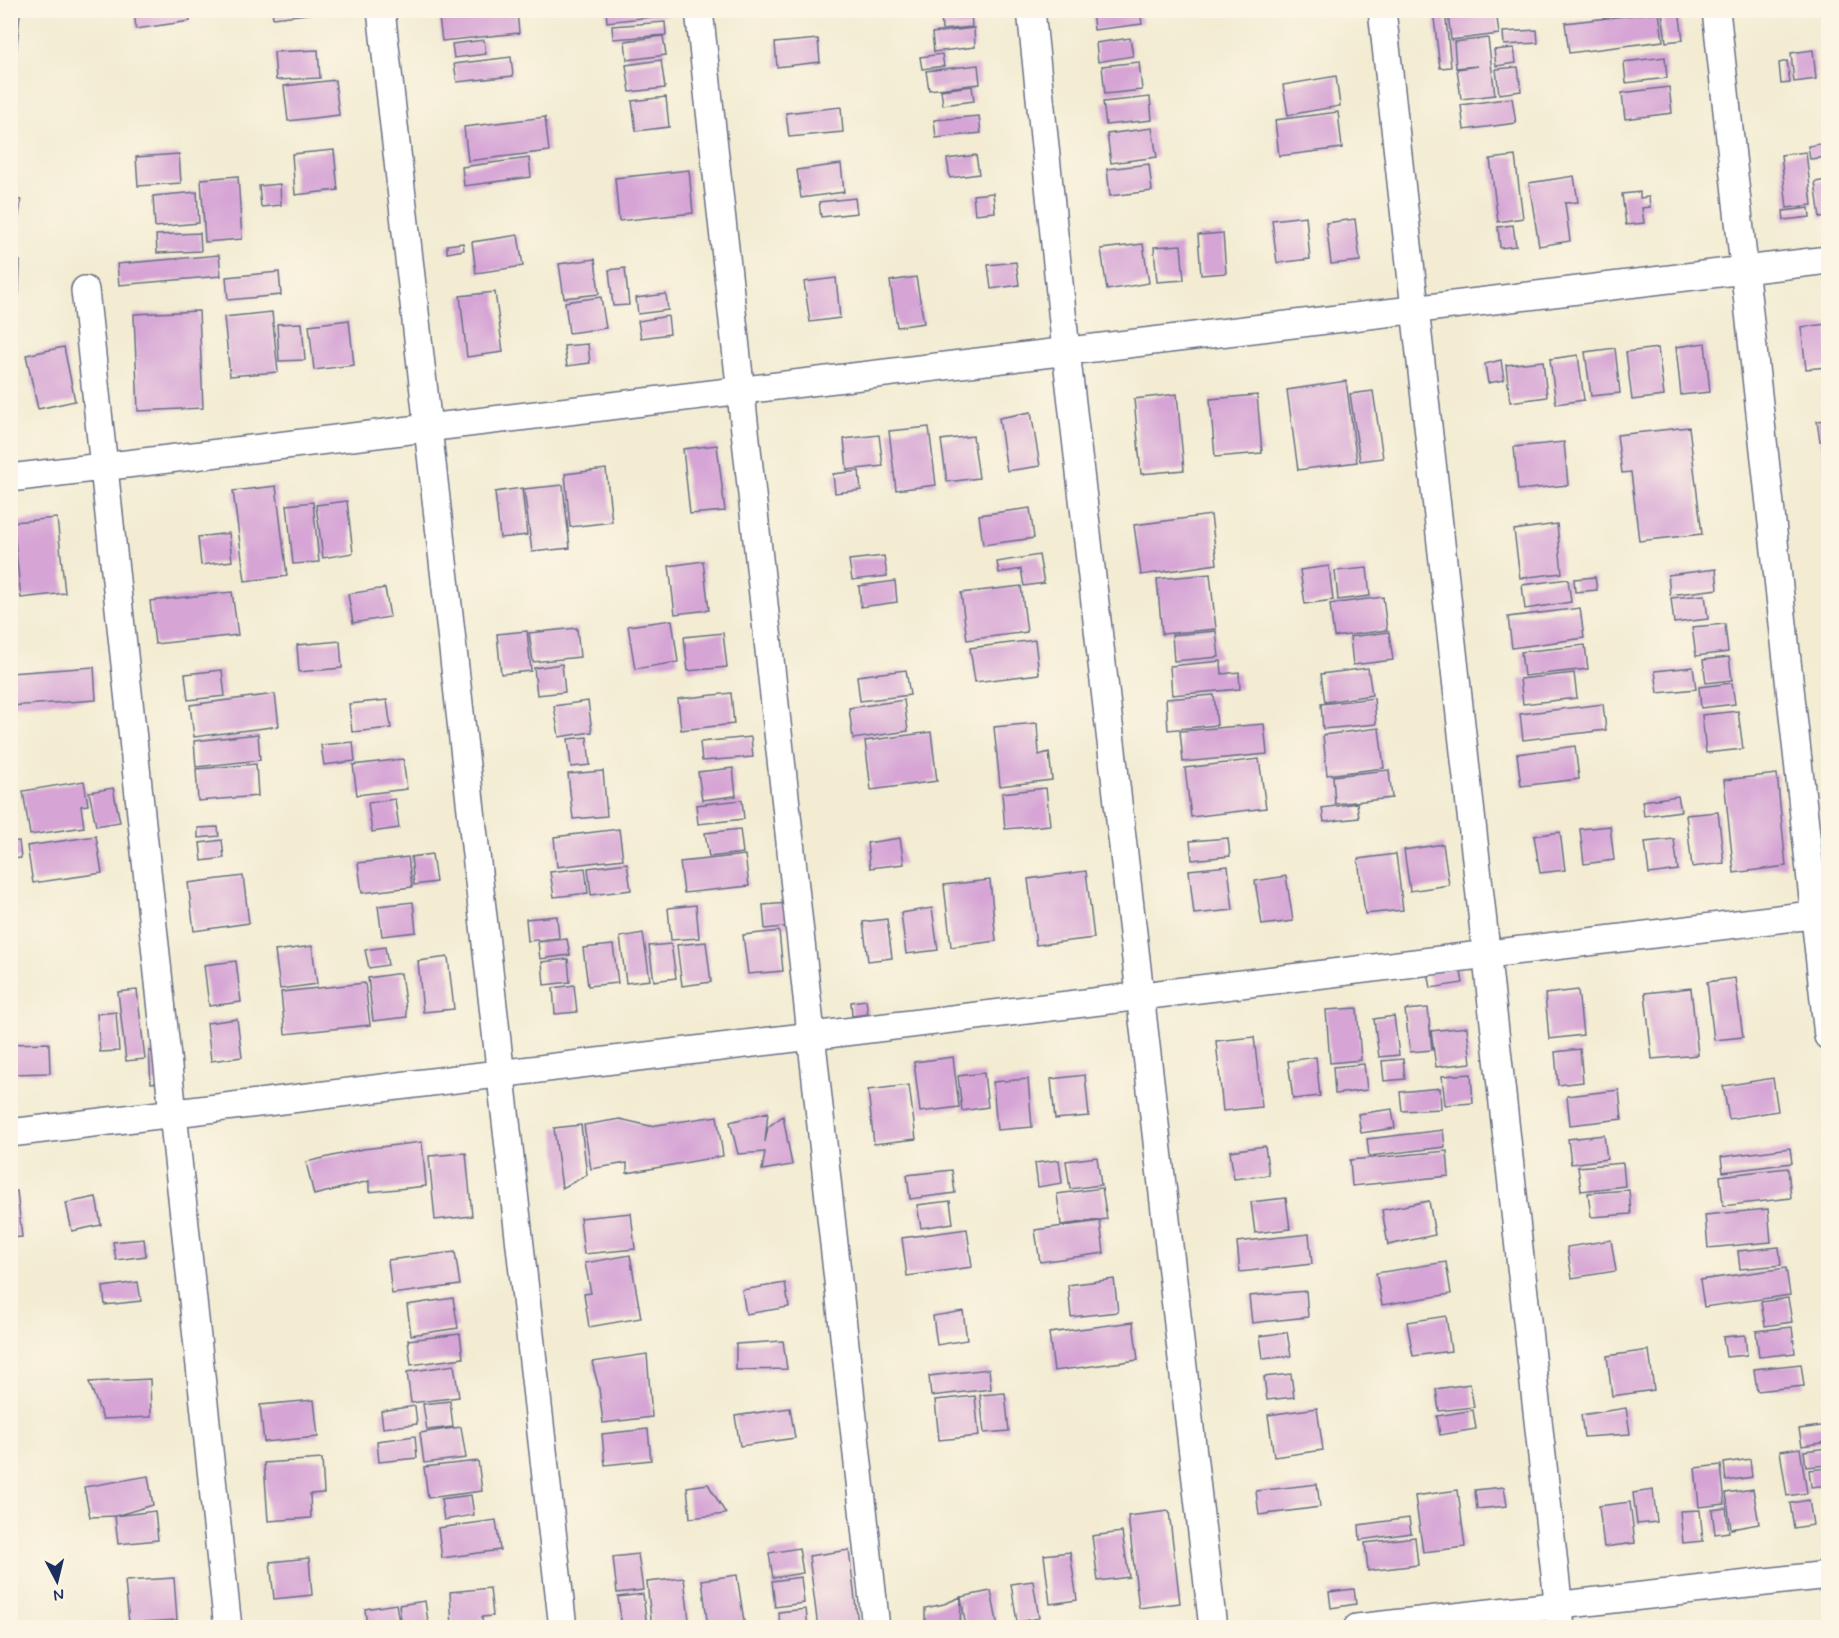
<svg xmlns="http://www.w3.org/2000/svg" width="1839" height="1638" font-family="Mynerve,sans-serif">
  <rect width="100%" height="100%" fill="#fcf5e5"/>
  <filter id="ink" filterUnits="userSpaceOnUse"><feTurbulence type="fractalNoise" baseFrequency=".0167" numOctaves="2"/><feDisplacementMap in="SourceGraphic" scale="12" xChannelSelector="R" yChannelSelector="G"/><feConvolveMatrix kernelMatrix="1 2 1 2 8 2 1 2 1" color-interpolation-filters="sRGB"/></filter>
  <filter id="wash" filterUnits="userSpaceOnUse"><feTurbulence type="fractalNoise" baseFrequency=".008" numOctaves="4" result="noise"/><feDisplacementMap in="SourceGraphic" scale="24" xChannelSelector="R" yChannelSelector="G"/><feGaussianBlur stdDeviation="1.35" result="paint"/><feColorMatrix in="noise" values="0 0 0 0 0 0 0 0 0 0 0 0 0 0 0 0 0 1.4 0 .05"/><feComposite in="paint" operator="in"/></filter>
  <g filter="url(#wash)">
    <rect width="100%" height="100%" fill="#f3ecd3"/>
    <g id="blocks">
      <path fill="#d6a4d5" d="M134,10H189L190,21L136,29Z
        M272,10H324V12L273,18Z
        M438,10H517L519,33L442,41Z
        M606,10H675L676,14L607,22Z
        M1092,10H1140L1142,24L1094,30Z
        M1433,10H1445L1451,67L1440,68Z
        M1460,10H1496L1499,34L1451,40L1448,12Z
        M1679,10L1683,40L1666,42L1662,12Z
        M971,11L972,27L942,30L941,14Z
        M10,12L20,13L15,66L10,65Z
        M1659,12L1663,41L1569,53L1565,23Z
        M665,22L666,35L613,39L612,26Z
        M974,28L975,47L934,52L932,33Z
        M1537,30L1538,43L1504,45L1503,32Z
        M663,36L666,55L627,60L625,41Z
        M1130,38L1133,56L1098,62L1096,43Z
        M1488,38L1495,95L1461,99L1457,69L1478,66L1456,68L1454,42Z
        M818,39L820,62L777,67L775,43Z
        M484,40L486,54L454,58L452,44Z
        M1514,48L1516,63L1496,66L1494,50Z
        M318,50L320,78L276,80L274,52Z
        M1813,50L1816,79L1794,82L1791,53Z
        M942,54L944,66L922,69L920,57Z
        M511,57L513,76L457,82L454,64Z
        M1665,57L1667,78L1626,83L1624,62Z
        M661,60L665,88L630,92L626,65Z
        M1787,61L1790,83L1781,84L1779,63Z
        M1139,62L1142,90L1105,94L1102,66Z
        M978,65L980,84L929,90L926,71Z
        M1518,67L1521,91L1499,94L1496,69Z
        M1336,76L1340,106L1288,115L1283,85Z
        M335,80L339,115L288,121L284,86Z
        M972,86L974,101L943,105L941,90Z
        M1669,87L1672,113L1625,119L1622,93Z
        M666,97L669,127L636,131L632,101Z
        M1150,97L1152,120L1106,125L1103,102Z
        M1512,98L1516,123L1464,130L1461,105Z
        M841,107L843,132L789,137L786,113Z
        M1338,112L1342,148L1279,156L1275,120Z
        M979,116L981,133L936,138L934,120Z
        M545,117L549,151L468,161L464,127Z
        M1152,128L1157,157L1111,163L1107,134Z
        M1826,143L1828,157L1810,159L1808,146Z
        M334,150L338,190L295,195L292,154Z
        M1806,152L1812,205L1787,208L1781,155Z
        M179,154L181,183L138,186L136,157Z
        M976,155L979,174L950,178L947,159Z
        M1515,156L1523,218L1498,222L1490,159Z
        M529,158L531,177L464,186L462,167Z
        M841,164L844,192L801,198L797,170Z
        M1149,164L1152,191L1110,196L1107,169Z
        M689,170L693,213L619,221L615,178Z
        M238,176L242,239L205,242L201,179Z
        M1574,176L1578,202L1565,203L1570,241L1539,246L1529,183Z
        M1828,180V217L1820,218L1815,182Z
        M280,184L281,205L261,207L259,186Z
        M197,192L199,223L155,227L153,196Z
        M1640,192V198L1649,197L1650,207L1642,208L1644,223L1626,225L1622,194Z
        M993,193L995,212L975,214L973,195Z
        M855,198L857,213L821,217L819,202Z
        M10,199L21,200L17,229L10,228Z
        M1809,208L1810,217L1784,220L1783,211Z
        M1306,216L1310,259L1277,263L1272,220Z
        M1355,219L1360,261L1331,264L1326,223Z
        M1513,225L1516,246L1500,248L1498,227Z
        M200,233L201,251L157,253L156,235Z
        M1223,233L1226,273L1201,275L1198,235Z
        M518,235L523,266L476,273L472,242Z
        M463,243L464,250L447,253V245Z
        M1143,244L1149,283L1107,290L1101,249Z
        M1181,245L1184,280L1157,282L1154,247Z
        M219,255L221,276L119,285L117,264Z
        M595,259L599,294L564,298L559,264Z
        M10,261H20L19,293L10,292Z
        M1016,262L1019,285L991,289L988,265Z
        M625,268L629,305L613,306L609,270Z
        M279,272L281,295L228,300L226,277Z
        M916,277L924,323L897,327L890,281Z
        M836,278L840,318L810,322L804,282Z
        M495,292L503,352L467,357L460,296Z
        M666,294L668,310L638,314L636,298Z
        M601,297L606,328L569,333L565,302Z
        M199,311L203,408L138,411L134,314Z
        M272,312L278,372L230,376L224,317Z
        M668,316L670,334L641,338L638,321Z
        M349,320L354,365L314,370L309,325Z
        M302,323L305,360L279,361L277,324Z
        M1828,324V367L1806,369L1801,327Z
        M1705,343L1710,392L1681,395L1676,347Z
        M588,344L590,363L567,366L564,346Z
        M64,347L75,401L38,409L26,355Z
        M1615,348L1620,393L1591,396L1585,352Z
        M1658,348L1664,396L1632,400L1626,352Z
        M1578,355L1584,400L1556,404L1550,359Z
        M1501,360L1504,380L1488,383L1485,364Z
        M1543,361L1547,397L1510,402L1506,365Z
        M1346,381L1357,462L1298,470L1287,390Z
        M1373,391L1383,458L1360,461L1350,394Z
        M1177,394L1184,470L1141,474L1134,399Z
        M1257,395L1262,453L1215,457L1210,399Z
        M1031,412L1040,466L1007,471L999,418Z
        M1828,420V440L1820,441L1817,421Z
        M929,427L936,485L896,490L889,431Z
        M1689,427L1702,534L1639,541L1631,472L1622,473L1617,435Z
        M879,435L883,466L847,470L844,439Z
        M973,436L979,478L947,482L941,440Z
        M1564,442L1568,485L1518,490L1514,447Z
        M717,445L725,511L690,514L683,449Z
        M1822,445H1828V474L1826,475Z
        M606,469L612,522L570,527L565,474Z
        M859,471L861,490L835,493L833,474Z
        M563,485L570,548L532,552L524,489Z
        M276,486L287,576L245,581L233,491Z
        M522,488L527,535L500,538L495,492Z
        M347,501L353,553L323,558L316,505Z
        M313,502L319,562L293,564L287,505Z
        M1030,508L1034,538L983,545L979,515Z
        M1211,515L1217,564L1141,575L1134,525Z
        M57,518L65,593L21,598L13,522Z
        M1557,524L1562,573L1520,578L1514,530Z
        M229,533L232,561L201,565L198,537Z
        M1039,555L1044,583L1024,586L1021,569L999,573L997,562Z
        M884,556L887,576L852,580L849,560Z
        M703,561L709,610L675,614L669,566Z
        M1329,566L1333,600L1305,604L1300,570Z
        M1367,568L1370,596L1338,600L1335,571Z
        M1716,569L1718,589L1670,595L1668,575Z
        M1210,574L1216,629L1162,634L1157,579Z
        M1595,577L1597,590L1575,592L1574,579Z
        M1568,579L1571,602L1525,609L1522,585Z
        M895,581L897,602L861,607L859,586Z
        M1021,586L1027,632L967,640L961,593Z
        M385,588L390,617L353,623L348,594Z
        M232,592L238,635L155,644L150,601Z
        M1705,595L1708,619L1674,623L1671,598Z
        M1383,597L1387,630L1334,637L1330,604Z
        M1580,608L1584,638L1512,648L1508,617Z
        M672,620L678,662L635,669L628,626Z
        M1725,624L1728,652L1696,656L1692,627Z
        M577,628L580,657L533,662L529,633Z
        M527,631L531,671L501,674L497,634Z
        M1216,631L1219,657L1174,661L1172,635Z
        M1389,632L1393,660L1353,665L1350,637Z
        M723,633L727,667L688,671L684,637Z
        M1035,640L1039,674L975,682L970,648Z
        M340,641L342,668L299,672L297,645Z
        M1585,645L1588,669L1524,676L1521,652Z
        M1729,657L1732,680L1706,683L1703,660Z
        M1221,661L1222,674L1239,672L1240,689L1172,695L1170,666Z
        M562,664L565,692L537,695L534,668Z
        M94,667L96,700L10,706V673Z
        M1693,667L1696,689L1658,693L1655,671Z
        M1368,668L1372,695L1325,702L1321,674Z
        M222,670L225,696L188,700L185,674Z
        M906,670L910,695L860,701L857,676Z
        M1574,673L1577,698L1523,704L1520,679Z
        M1732,683L1735,704L1701,708L1699,687Z
        M731,693L734,724L681,730L678,699Z
        M275,694L279,726L194,737L190,705Z
        M1214,695L1217,725L1168,730L1166,699Z
        M1374,698L1376,724L1323,729L1321,704Z
        M387,700L391,728L352,732L349,704Z
        M904,700L908,731L853,739L849,708Z
        M588,701L592,732L559,737L554,706Z
        M1603,704L1606,730L1523,740L1520,714Z
        M1738,711L1743,749L1706,753L1702,715Z
        M1037,723L1039,755L1049,752L1052,780L1000,786L994,727Z
        M1264,724L1267,754L1183,762L1180,731Z
        M1379,728L1384,768L1327,775L1323,735Z
        M931,732L937,781L871,790L865,741Z
        M258,734L260,760L196,767L194,741Z
        M587,737L590,765L571,767L568,739Z
        M751,737L753,757L702,761L700,742Z
        M353,742L355,761L324,765L321,745Z
        M1575,746L1579,779L1521,786L1517,754Z
        M403,759L407,789L357,795L353,765Z
        M1259,759L1266,808L1191,817L1185,768Z
        M256,764L258,796L198,801L196,769Z
        M733,768L736,796L702,800L698,772Z
        M1389,770L1392,798L1335,804L1333,776Z
        M603,771L607,816L573,819L568,774Z
        M1777,774L1786,866L1734,873L1724,780Z
        M84,781L88,805L81,806L84,827L30,835L23,791Z
        M113,788L120,822L96,826L89,792Z
        M1046,788L1050,825L1005,829L1002,793Z
        M1678,796L1681,811L1644,816L1642,801Z
        M395,799L399,828L372,832L368,803Z
        M742,800L744,819L698,824L696,805Z
        M1357,803L1359,818L1324,822L1322,808Z
        M1718,812L1724,863L1692,867L1686,815Z
        M1610,826L1614,860L1584,864L1580,829Z
        M218,827L219,836L198,838V828Z
        M619,829L623,859L557,867L554,837Z
        M740,829L743,853L709,857L705,833Z
        M1560,832L1565,870L1540,873L1534,836Z
        M96,836L102,873L33,883L27,846Z
        M900,838L904,864L870,868L867,843Z
        M1228,838L1230,856L1192,860L1190,841Z
        M1674,839L1678,870L1649,874L1645,842Z
        M222,840L224,858L202,861L200,843Z
        M19,841L21,858L10,859V842Z
        M1443,844L1449,885L1410,891L1404,850Z
        M432,854L436,882L414,885L411,857Z
        M1396,854L1403,910L1365,914L1358,859Z
        M745,855L749,886L684,893L680,862Z
        M408,857L412,887L362,893L358,863Z
        M627,863L631,890L591,895L588,868Z
        M1228,866L1233,910L1194,914L1189,870Z
        M585,868L588,893L554,897L550,872Z
        M1086,871L1094,938L1036,945L1028,879Z
        M243,876L249,923L194,931L188,883Z
        M1286,876L1293,921L1262,925L1255,881Z
        M990,880L996,941L951,947L944,885Z
        M413,902L416,932L382,936L378,906Z
        M789,903L792,926L765,929L763,905Z
        M696,905L699,938L671,940L668,908Z
        M932,908L938,950L906,954L901,913Z
        M557,916L559,938L528,941L526,919Z
        M887,919L892,958L868,961L863,922Z
        M779,931L783,971L748,974L743,935Z
        M643,933L650,980L626,983L620,937Z
        M567,939L570,955L540,959L538,942Z
        M706,942L711,982L682,986L677,945Z
        M671,944L676,978L654,981L649,946Z
        M613,945L618,983L588,986L583,948Z
        M312,946L317,984L280,989L275,951Z
        M385,947L388,965L369,968L365,950Z
        M448,957L454,1009L423,1012L418,961Z
        M568,959L570,982L544,985L542,962Z
        M236,961L241,1002L209,1006L204,965Z
        M1460,967L1463,983L1431,988L1428,972Z
        M401,973L407,1017L373,1021L368,978Z
        M1735,978L1743,1037L1714,1040L1707,982Z
        M365,983L370,1025L285,1034L281,992Z
        M574,985L577,1012L555,1014L553,988Z
        M1691,988L1698,1055L1652,1059L1645,993Z
        M137,990L145,1059L126,1061L118,992Z
        M1578,990L1583,1035L1549,1039L1545,994Z
        M866,1000L868,1014L852,1016L851,1002Z
        M1357,1008L1361,1060L1330,1063L1326,1010Z
        M1428,1008L1432,1050L1410,1052L1405,1010Z
        M116,1012L119,1051L100,1052L97,1014Z
        M1394,1016L1399,1055L1379,1057L1374,1019Z
        M237,1019L242,1057L211,1061L207,1023Z
        M1467,1027L1471,1063L1436,1067L1431,1031Z
        M1254,1037L1262,1107L1223,1111L1216,1041Z
        M49,1043L50,1073L10,1074V1044Z
        M1580,1049L1583,1082L1558,1085L1555,1052Z
        M163,1050L165,1082L151,1083L149,1051Z
        M953,1057L959,1107L920,1112L914,1062Z
        M1316,1057L1320,1096L1293,1099L1288,1061Z
        M1403,1059L1405,1079L1384,1081L1382,1061Z
        M1364,1064L1367,1090L1335,1094L1333,1067Z
        M984,1073L988,1107L962,1111L958,1076Z
        M1471,1074L1473,1103L1445,1105L1442,1076Z
        M1085,1075L1089,1116L1055,1119L1051,1079Z
        M1773,1078L1778,1111L1729,1119L1723,1086Z
        M1028,1079L1032,1127L997,1130L993,1082Z
        M909,1085L916,1139L874,1144L868,1090Z
        M1440,1088L1441,1109L1402,1111L1400,1092Z
        M1619,1090L1622,1119L1570,1125L1567,1096Z
        M1392,1109L1395,1128L1361,1133L1358,1114Z
        M768,1112L765,1142L768,1127L783,1116L792,1165L762,1170L765,1152L738,1154L730,1122Z
        M717,1116L723,1156L627,1173V1163L591,1169L584,1125L620,1119L650,1126Z
        M581,1125L587,1175L562,1188L554,1128Z
        M1443,1130L1445,1147L1369,1156L1367,1139Z
        M1604,1135L1607,1159L1571,1164L1568,1139Z
        M422,1142L426,1186L369,1192V1181L314,1195L306,1162L363,1149Z
        M1265,1146L1269,1175L1234,1179L1230,1151Z
        M1790,1148L1792,1163L1723,1172L1721,1157Z
        M1447,1151L1449,1176L1352,1186L1350,1160Z
        M466,1153L472,1216L435,1220L429,1156Z
        M1097,1157L1101,1185L1070,1189L1066,1161Z
        M1059,1160L1062,1183L1038,1187L1035,1163Z
        M1623,1163L1625,1186L1581,1191L1578,1167Z
        M1788,1168L1791,1198L1723,1206L1720,1176Z
        M952,1170L955,1193L910,1199L907,1175Z
        M1102,1188L1107,1219L1061,1225L1057,1194Z
        M1629,1190L1631,1214L1591,1217L1588,1193Z
        M17,1191L22,1237L10,1238V1192Z
        M96,1197L101,1225L72,1231L66,1203Z
        M1286,1198L1290,1229L1255,1233L1251,1202Z
        M950,1201L953,1223L921,1228L917,1205Z
        M1429,1201L1435,1235L1388,1245L1382,1210Z
        M1768,1209L1771,1242L1708,1248L1705,1215Z
        M631,1213L635,1249L584,1254L580,1218Z
        M1100,1221L1104,1253L1040,1262L1035,1230Z
        M967,1229L972,1267L907,1276L902,1238Z
        M1309,1234L1312,1264L1240,1272L1237,1242Z
        M144,1239L146,1256L116,1260L113,1242Z
        M1611,1240L1616,1271L1572,1278L1567,1247Z
        M1779,1247L1781,1265L1740,1269L1738,1251Z
        M455,1252L460,1285L392,1294L388,1260Z
        M630,1255L641,1318L589,1327L584,1294L591,1293L585,1263Z
        M1446,1262L1451,1294L1382,1305L1376,1273Z
        M1786,1268L1790,1295L1704,1307L1700,1280Z
        M1114,1279L1118,1312L1071,1317L1068,1285Z
        M138,1282L141,1301L105,1305L103,1287Z
        M785,1283L789,1307L746,1314L742,1290Z
        M1306,1291L1308,1317L1252,1323L1249,1296Z
        M453,1298L458,1328L411,1335L407,1305Z
        M1788,1298L1792,1322L1765,1326L1761,1302Z
        M963,1311L967,1340L937,1345L933,1316Z
        M1446,1316L1451,1351L1413,1356L1407,1322Z
        M1133,1322L1138,1360L1054,1371L1049,1333Z
        M1792,1327L1795,1353L1759,1357L1756,1331Z
        M1287,1332L1291,1356L1263,1359L1260,1336Z
        M460,1334L463,1358L411,1365L408,1340Z
        M1745,1335L1747,1355L1726,1357L1723,1337Z
        M783,1341L787,1369L736,1370V1344Z
        M1649,1350L1654,1390L1612,1396L1607,1356Z
        M647,1354L652,1417L603,1423L599,1389L592,1362Z
        M1801,1364L1804,1386L1757,1391L1754,1369Z
        M454,1365L459,1397L411,1403L407,1372Z
        M989,1369L991,1389L931,1396L929,1376Z
        M1291,1374L1294,1397L1267,1400L1264,1377Z
        M150,1379L151,1417L103,1419L89,1382Z
        M1470,1384L1474,1407L1439,1411L1436,1389Z
        M1005,1393L1009,1431L984,1433L980,1395Z
        M975,1396L979,1436L939,1440L935,1400Z
        M314,1400L318,1437L264,1442L260,1405Z
        M450,1401L453,1427L427,1430L423,1404Z
        M415,1406L417,1424L383,1428L381,1411Z
        M790,1408L795,1438L740,1446L735,1416Z
        M1317,1408L1323,1450L1274,1457L1268,1415Z
        M1626,1408L1630,1434L1584,1437L1581,1415Z
        M1473,1410L1476,1429L1440,1435L1437,1416Z
        M1828,1425V1442L1802,1446L1799,1429Z
        M461,1427L466,1458L424,1463L420,1433Z
        M648,1429L651,1460L605,1465L602,1434Z
        M415,1436L417,1458L379,1462L377,1441Z
        M1800,1448L1807,1493L1787,1496L1780,1451Z
        M1828,1448V1465L1806,1467L1804,1451Z
        M322,1459L324,1493L310,1494L311,1518L268,1521L264,1463Z
        M1750,1459L1752,1477L1726,1481L1724,1463Z
        M478,1461L482,1491L428,1498L424,1467Z
        M1721,1465L1725,1504L1699,1507L1695,1468Z
        M1828,1468V1485L1811,1487L1809,1470Z
        M148,1476L153,1505L115,1516L90,1517L84,1487Z
        M708,1484L726,1514L690,1518L687,1487Z
        M1317,1484L1320,1507L1259,1515L1256,1491Z
        M1504,1487L1507,1506L1477,1509L1475,1490Z
        M1753,1489L1759,1524L1731,1529L1726,1493Z
        M1458,1490L1465,1547L1423,1552L1415,1496Z
        M1653,1490L1657,1522L1637,1524L1633,1493Z
        M471,1495L474,1515L444,1520L441,1499Z
        M1809,1500L1813,1525L1794,1528L1790,1503Z
        M1630,1502L1635,1543L1604,1547L1599,1506Z
        M1726,1508L1729,1532L1715,1534L1712,1510Z
        M1700,1510L1703,1541L1683,1543L1680,1511Z
        M155,1511L158,1540L118,1544L115,1516Z
        M1169,1511L1180,1603L1139,1608L1128,1516Z
        M1409,1518L1411,1533L1360,1540L1359,1525Z
        M496,1520L500,1550L442,1558L438,1528Z
        M1122,1532L1129,1577L1098,1581L1092,1536Z
        M1415,1537L1418,1565L1368,1571L1365,1543Z
        M799,1548L803,1573L773,1578L769,1553Z
        M849,1550L858,1624L818,1628L809,1556Z
        M1070,1552L1077,1600L1050,1604L1044,1555Z
        M638,1554L643,1590L617,1593L613,1557Z
        M309,1558L312,1595L274,1599L270,1562Z
        M737,1575L745,1628H708L702,1580Z
        M801,1577L804,1603L775,1607L772,1581Z
        M174,1578L177,1620L129,1623L125,1581Z
        M684,1578L690,1628H652L647,1582Z
        M1033,1581L1039,1618L1017,1622L1011,1584Z
        M490,1588L493,1616L482,1617L483,1628H452L450,1592Z
        M1354,1589L1356,1604L1331,1608L1329,1592Z
        M991,1591L998,1627L966,1628L961,1597Z
        M643,1594L647,1628H622L618,1597Z
        M961,1597L960,1628H925V1608L944,1604Z
        M425,1601L429,1628H402L399,1605Z
        M396,1604L400,1628H367L365,1609Z
        M806,1609L808,1628H780L779,1612Z"/>
    </g>
  </g>
  <g filter="url(#ink)">
    <use href="#blocks" fill-opacity="0" stroke="#677187" stroke-width="1.5"/>
    <g fill="none" stroke-linecap="round" stroke-linejoin="round">
      <defs>
        <path id="street" d="M381,10L563,1628
          M699,10L876,1628
          M1031,10L1066,351L1213,1628
          M1382,10L1561,1628
          M1716,10L1828,1036
          M85,290L228,1628
          M10,478L1828,260
          M10,1133L1828,913
          M1357,1628L1828,1575"/>
      </defs>
      <use href="#street" stroke="#677187" stroke-width="30"/>
      <use href="#street" stroke="#fff" stroke-width="27"/>
    </g>
  </g>
  <rect width="1839" height="1638" fill="none" stroke="#fcf5e5" stroke-width="36"/>
  <g transform="translate(57 1581) rotate(173)" stroke="#fcf5e5" stroke-width="4.5" paint-order="stroke">
  <path d="M0-4.5L10 22L0 15L-10 22Z" fill="#1b2f5e"/>
  <text y="-9" font-size="16" font-weight="bold" text-anchor="middle" fill="#1b2f5e">N</text>
  </g>
</svg>
